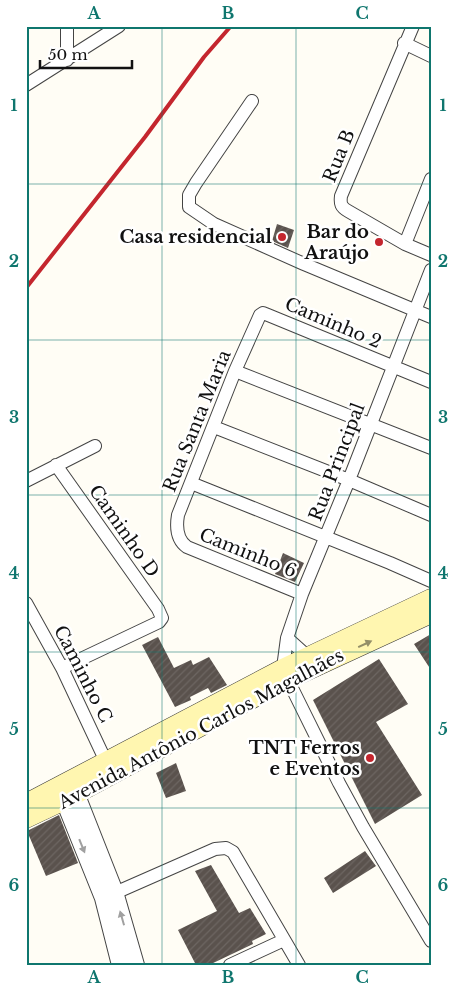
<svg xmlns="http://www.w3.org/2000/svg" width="457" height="991" font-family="'Libre Baskerville',serif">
  <defs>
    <pattern id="building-hatch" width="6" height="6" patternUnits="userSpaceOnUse" patternTransform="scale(1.25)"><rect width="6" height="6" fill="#5a524d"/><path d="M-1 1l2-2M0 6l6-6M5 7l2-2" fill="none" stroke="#6d6662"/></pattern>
  </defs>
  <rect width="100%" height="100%" fill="#fffdf5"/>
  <path fill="url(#building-hatch)" d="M277,224L294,230L288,248L272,241Z
    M283,553L304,563L295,582L275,574Z
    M431,634V670L414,644Z
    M158,637L174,668L191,660L193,665L209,657L227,685L211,693L208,688L190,697L191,700L175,707L142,645Z
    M379,659L408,704L376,722L422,795L375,824L313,700Z
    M176,763L186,791L166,798L156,773Z
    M59,815L78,863L46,876L27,831Z
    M365,851L376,866L333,893L324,878Z
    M211,865L239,913L250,908L266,934L252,941L253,944L209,965H196L178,930L217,911L195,871Z"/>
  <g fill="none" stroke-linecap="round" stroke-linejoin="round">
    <defs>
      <path id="minor" d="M67,26V60
        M413,26L341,196C340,204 341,207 348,211L405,244L431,255
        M404,43L431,56
        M26,85L119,26
        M252,101L196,183L189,195V207L214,224L304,264L431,317
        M405,244L431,179
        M235,371L431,448
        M214,427L349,480L431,515
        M56,465L158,609L162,618L159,622L62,668
        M26,481L95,446
        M191,483L390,563L431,581
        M302,594L187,547C177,540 176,527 178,515L235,371L260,315L263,313L268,315L431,382
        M26,603L62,668L109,768
        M287,638L307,656
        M283,668L287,638L302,594L349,480L431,270
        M288,680L339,783L363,827L431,941
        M108,896L215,849L226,848L233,852L299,965
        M230,965L284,940"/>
      <path id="tertiary" d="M76,793L115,892L136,965
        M64,801L103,898L120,965"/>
      <path id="secondary" d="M26,803L283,668L431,598
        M26,819L64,801L288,680L431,614"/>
    </defs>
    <use href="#minor" stroke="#444" stroke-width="14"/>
    <use href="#tertiary" stroke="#444" stroke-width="18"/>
    <use href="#secondary" stroke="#333" stroke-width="19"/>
    <use href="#minor" stroke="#fff" stroke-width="12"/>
    <use href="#tertiary" stroke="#fff" stroke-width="16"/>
    <use href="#secondary" stroke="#fff6b0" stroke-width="18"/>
    <path stroke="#c4262e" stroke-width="4" d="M26,288L145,137L204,57L231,26"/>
  </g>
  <defs><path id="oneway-solid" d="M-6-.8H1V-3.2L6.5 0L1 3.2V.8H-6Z" transform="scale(1.25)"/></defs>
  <use fill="#948f68" href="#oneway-solid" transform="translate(365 644) rotate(-25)"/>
  <g fill="#a0a0a0">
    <use href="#oneway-solid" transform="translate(82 846) rotate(68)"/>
    <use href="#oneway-solid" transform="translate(122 918) rotate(-106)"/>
  </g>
  <path fill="none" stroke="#0f766e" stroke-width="1" stroke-opacity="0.55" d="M162,26V965M296,26V965M26,184H431M26,340H431M26,495H431M26,652H431M26,808H431"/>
  <g fill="#c4262e" stroke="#fff" stroke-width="2">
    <circle cx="282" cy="237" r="5"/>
    <circle cx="379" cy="242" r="5"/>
    <circle cx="370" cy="758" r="5"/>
  </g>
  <g text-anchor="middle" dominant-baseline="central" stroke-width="5" stroke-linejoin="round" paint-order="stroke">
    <g font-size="18" fill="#111" stroke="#fff">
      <text transform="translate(339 156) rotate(-68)">Rua B</text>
      <text transform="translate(333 323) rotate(23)">Caminho 2</text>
      <text transform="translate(197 421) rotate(-68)">Rua Santa Maria</text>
      <text transform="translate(337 462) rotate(-69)">Rua Principal</text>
      <text transform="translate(124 531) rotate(55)">Caminho D</text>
      <text transform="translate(248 553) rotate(22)">Caminho 6</text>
      <text transform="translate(83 674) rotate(63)">Caminho C</text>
      <text transform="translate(201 729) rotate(-28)">Avenida Antônio Carlos Magalhães</text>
    </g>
    <g font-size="18" font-weight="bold" fill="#111" stroke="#fff" text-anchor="end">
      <text x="369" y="232">Bar do<tspan x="369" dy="21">Araújo</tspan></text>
      <text x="272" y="237">Casa residencial</text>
      <text x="360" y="748">TNT Ferros<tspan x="360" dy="21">e Eventos</tspan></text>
    </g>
  </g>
  <rect width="457" height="991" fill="none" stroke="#ffffff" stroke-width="55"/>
  <path d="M40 60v8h92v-8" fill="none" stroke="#111111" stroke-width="2.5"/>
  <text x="48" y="60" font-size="15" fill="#111111" stroke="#ffffff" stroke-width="4" paint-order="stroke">50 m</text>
  <rect x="28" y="28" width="402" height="936" fill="none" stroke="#0f766e" stroke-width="2"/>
  <g font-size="16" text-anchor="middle" font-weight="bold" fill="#0f766e">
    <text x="94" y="19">A</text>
    <text x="228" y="19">B</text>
    <text x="362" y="19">C</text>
    <text x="14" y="111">1</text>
    <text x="443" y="111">1</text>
    <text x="14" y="267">2</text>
    <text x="443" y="267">2</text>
    <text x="14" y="423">3</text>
    <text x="443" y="423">3</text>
    <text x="14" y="579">4</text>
    <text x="443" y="579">4</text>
    <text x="14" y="735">5</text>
    <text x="443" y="735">5</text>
    <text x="14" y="891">6</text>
    <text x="443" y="891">6</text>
    <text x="94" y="983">A</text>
    <text x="228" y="983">B</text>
    <text x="362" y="983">C</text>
  </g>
</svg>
